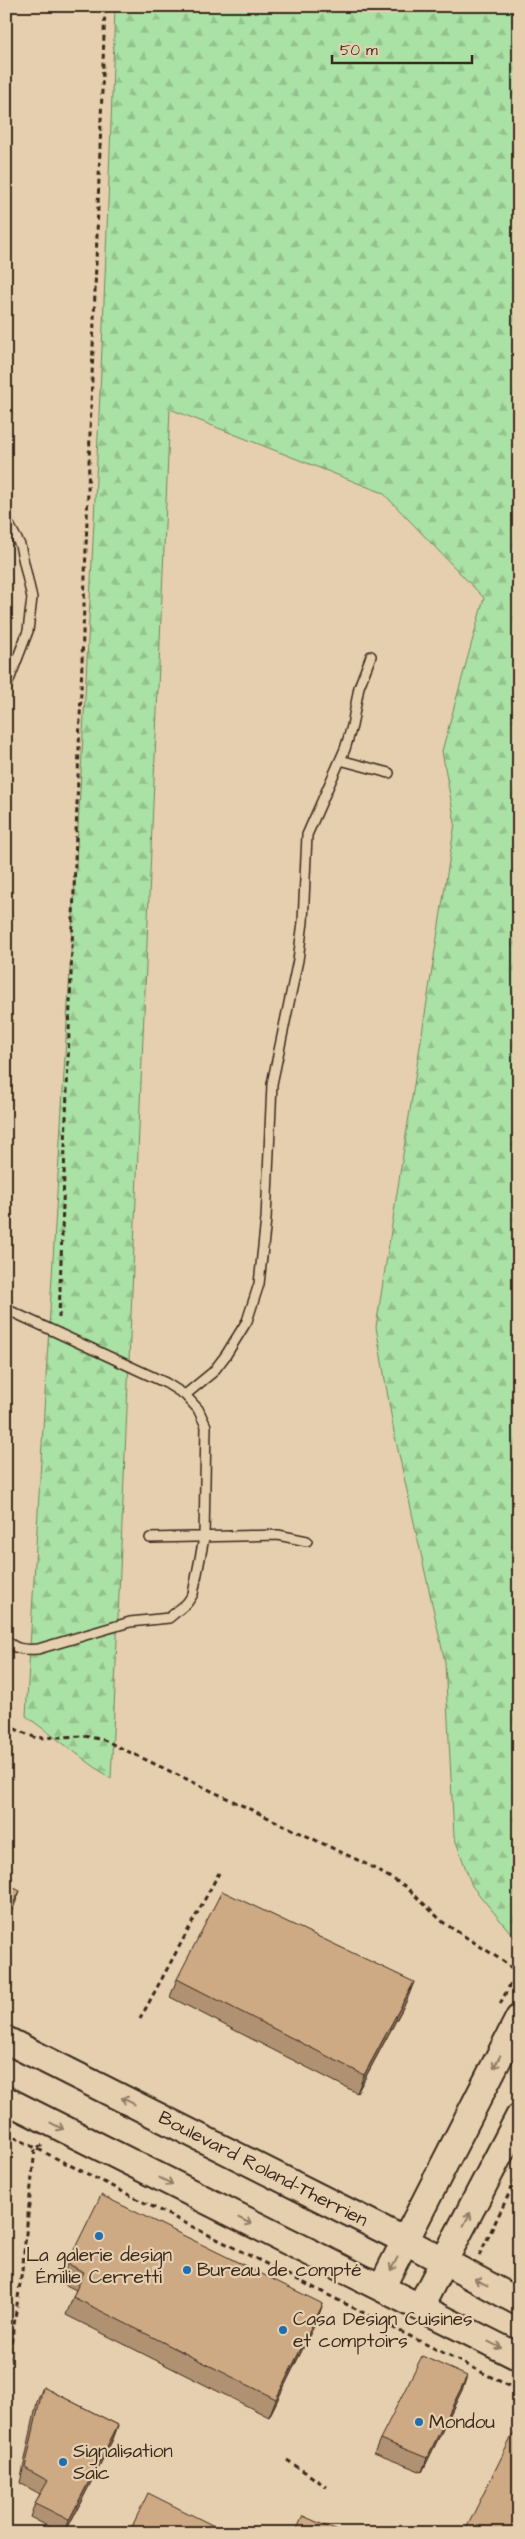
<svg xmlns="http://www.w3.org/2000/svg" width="525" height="2539" font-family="'Architects Daughter',sans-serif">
  <defs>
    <pattern id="forest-firs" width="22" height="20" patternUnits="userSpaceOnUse" patternTransform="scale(1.25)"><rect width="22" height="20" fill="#aae1a4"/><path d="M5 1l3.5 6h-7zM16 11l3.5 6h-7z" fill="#93c18d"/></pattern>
  </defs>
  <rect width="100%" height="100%" fill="#e5cfae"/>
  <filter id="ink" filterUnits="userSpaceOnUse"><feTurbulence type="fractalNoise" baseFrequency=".02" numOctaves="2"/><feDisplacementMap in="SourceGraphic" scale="10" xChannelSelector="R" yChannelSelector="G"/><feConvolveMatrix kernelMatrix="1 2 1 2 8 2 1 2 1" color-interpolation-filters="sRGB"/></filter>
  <g filter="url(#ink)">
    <path fill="url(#forest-firs)" stroke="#728661" d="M115,6H519V1943L472,1886L454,1836L445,1662L394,1432L376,1327L455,823L442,751L484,598L383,493L170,409L111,1779L26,1716C59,1146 97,577 115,6Z"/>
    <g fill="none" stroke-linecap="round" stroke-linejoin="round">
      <defs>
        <path id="lane" d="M6,519L20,545L32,598L28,631L6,688
          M340,760L389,773
          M6,1309L166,1383L185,1395L198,1409L206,1426L204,1538L193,1594L187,1603L169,1618L130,1622L38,1649C26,1650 13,1650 6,1639
          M185,1395L213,1372L226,1355L247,1321L259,1284L266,1219L272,1084L298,960L303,922L307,835L345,749L352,726L359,687L371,656
          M150,1538L278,1535L307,1541"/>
        <path id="secondary" d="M6,2040L406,2241L519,2302
          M6,2100L519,2357
          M381,2288L519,2018
          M420,2307L519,2117"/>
      </defs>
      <use href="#lane" stroke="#3b2a1e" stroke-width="12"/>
      <use href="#secondary" stroke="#3b2a1e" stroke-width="30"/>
      <path stroke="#3b2a1e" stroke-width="3" stroke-dasharray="5 4" stroke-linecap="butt" d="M59,1318L105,6
        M6,1725L36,1738L84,1736L104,1740L366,1864L405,1886L444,1923L503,1961L513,1969L515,1975
        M500,2004L515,1975L519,1973
        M140,2019L219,1873
        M6,2133L519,2391
        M479,2256L519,2173
        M6,2378L22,2271L35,2149L45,2144
        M287,2460L327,2487"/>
      <use href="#lane" stroke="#e5cfae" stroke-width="9"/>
      <use href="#secondary" stroke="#e5cfae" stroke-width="26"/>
    </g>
    <path fill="#b09272" stroke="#3b2a1e" d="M177,1979L407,2000L357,2093L170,1997Z
      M67,2264L323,2304L316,2322L269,2417L66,2315L76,2290L60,2282Z
      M467,2376L462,2390L422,2472L374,2453L380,2439Z
      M43,2387L118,2425L113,2439L65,2533H61L30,2517L35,2503L40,2494L20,2483L37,2402Z"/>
    <path fill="#90775c" stroke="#3b2a1e" d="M20,1891L13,1909L6,1922V1916Z
      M414,1982L407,2000L357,2093L364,2075Z
      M323,2304L316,2322L269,2417L276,2399Z
      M467,2376L462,2390L422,2472L427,2458Z
      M118,2425L113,2439L65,2533L69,2520Z"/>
    <path fill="#cdaa84" stroke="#3b2a1e" d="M6,1884L20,1891L6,1916Z
      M222,1891L414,1982L364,2075L177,1979Z
      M101,2195L323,2304L276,2399L73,2297L84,2272L67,2264Z
      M422,2356L467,2376L427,2458L380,2439Z
      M43,2387L118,2425L69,2520L35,2503L48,2481L25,2468Z
      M519,2422V2533H464Z
      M148,2493L228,2533H129Z
      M303,2516L342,2533H295Z"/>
    <defs><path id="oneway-shaft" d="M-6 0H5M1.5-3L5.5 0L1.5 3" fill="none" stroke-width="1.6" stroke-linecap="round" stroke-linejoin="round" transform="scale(1.25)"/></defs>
    <g stroke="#907c66">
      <use href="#oneway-shaft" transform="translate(497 2062) rotate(117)"/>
      <use href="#oneway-shaft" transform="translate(128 2101) rotate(-153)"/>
      <use href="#oneway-shaft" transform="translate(57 2126) rotate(27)"/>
      <use href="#oneway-shaft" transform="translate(166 2181) rotate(27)"/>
      <use href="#oneway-shaft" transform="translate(467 2219) rotate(-63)"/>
      <use href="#oneway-shaft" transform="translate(245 2221) rotate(26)"/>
      <use href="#oneway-shaft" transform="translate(394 2264) rotate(118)"/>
      <use href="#oneway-shaft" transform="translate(481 2282) rotate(-152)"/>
      <use href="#oneway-shaft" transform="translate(495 2345) rotate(27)"/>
    </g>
  </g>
  <g fill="#1f6fb2" stroke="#e5cfae" stroke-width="2">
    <circle cx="99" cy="2236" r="5"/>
    <circle cx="187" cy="2270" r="5"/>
    <circle cx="283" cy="2330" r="5"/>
    <circle cx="419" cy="2422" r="5"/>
    <circle cx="63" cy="2462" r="5"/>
  </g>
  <g text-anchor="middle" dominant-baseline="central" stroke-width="4.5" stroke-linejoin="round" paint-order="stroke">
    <g font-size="19" fill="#3b2a1e" stroke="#e5cfae">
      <text transform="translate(263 2169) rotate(27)">Boulevard Roland-Therrien</text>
    </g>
    <g font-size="19" fill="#3b2a1e" stroke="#e5cfae" text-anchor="start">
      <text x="99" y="2255" text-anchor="middle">La galerie design<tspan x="99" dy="22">Émilie Cerretti</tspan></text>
      <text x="197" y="2270">Bureau de compté</text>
      <text x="293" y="2319">Casa Design Cuisines<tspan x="293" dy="22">et comptoirs</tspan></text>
      <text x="429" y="2422">Mondou</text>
      <text x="73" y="2451">Signalisation<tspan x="73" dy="22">Saic</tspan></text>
    </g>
  </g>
  <rect width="525" height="2539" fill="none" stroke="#e5cfae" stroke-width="25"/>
  <rect x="12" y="12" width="500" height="2514" fill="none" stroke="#3b2a1e" stroke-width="2" filter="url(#ink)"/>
  <path d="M332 55v8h140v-8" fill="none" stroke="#3b2a1e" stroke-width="2.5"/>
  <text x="340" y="55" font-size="15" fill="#3b2a1e" stroke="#e5cfae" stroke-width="4" paint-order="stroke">50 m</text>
</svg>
